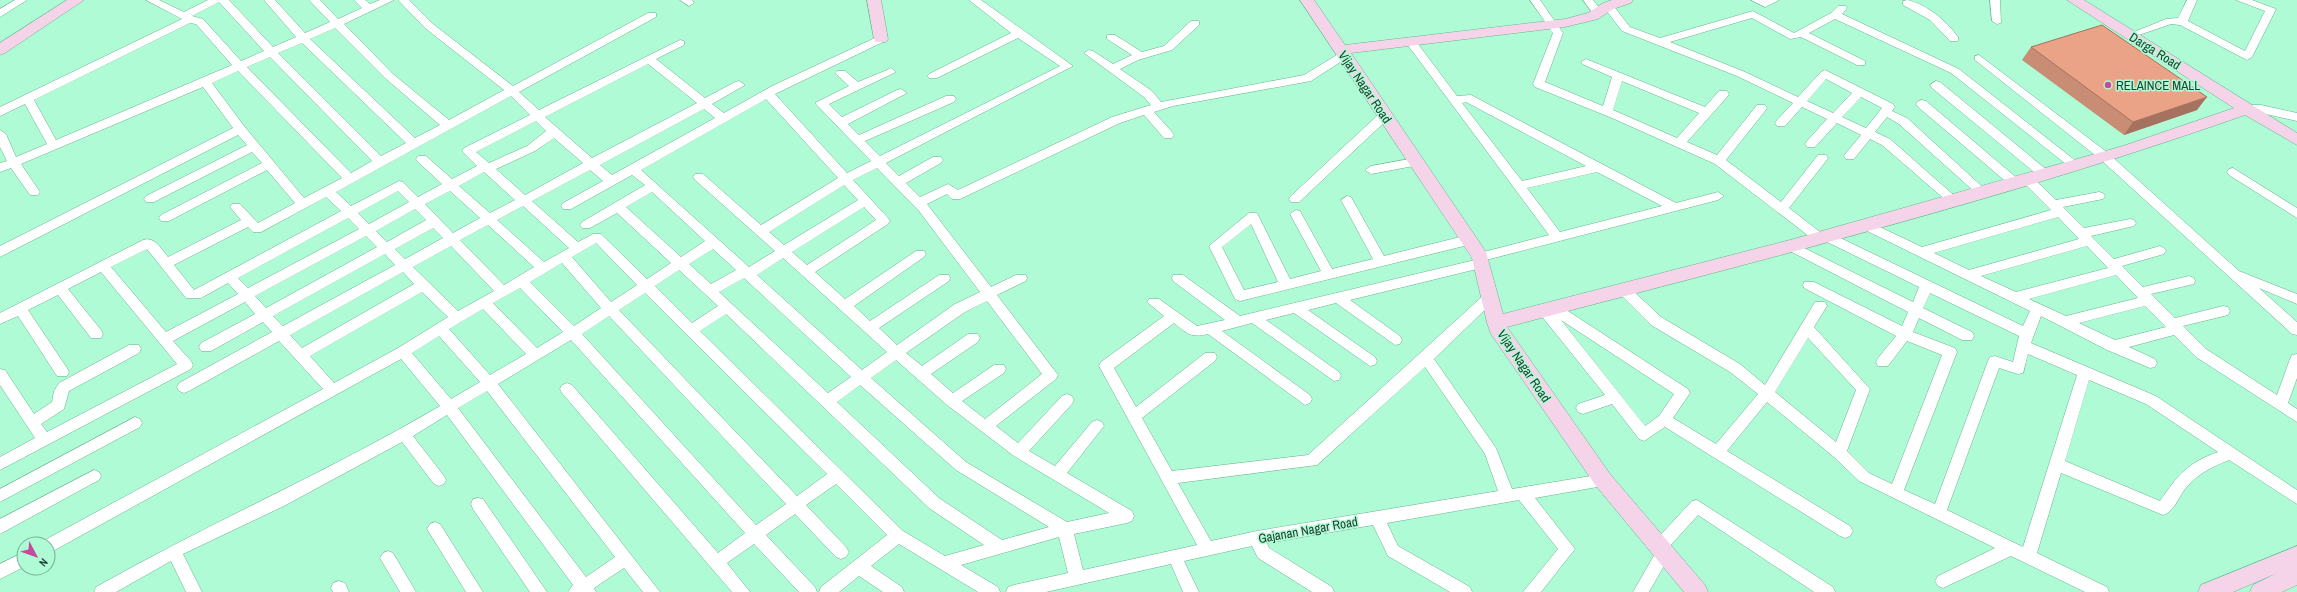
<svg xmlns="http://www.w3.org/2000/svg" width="2297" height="592" font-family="'Archivo Narrow',sans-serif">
  <rect width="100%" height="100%" fill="#affbd5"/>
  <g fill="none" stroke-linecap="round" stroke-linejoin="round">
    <defs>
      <path id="street" d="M15,0H27L0,17V9Z
        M146,0H159L184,12L208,0H229L273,47L296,37L264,0H275L305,33L330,22L309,0H320L338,19L362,8L354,0H365L370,4L380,0H394L344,24L393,74L449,120L504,90L425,28L398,0H409L433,24L513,86L648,13H656V17L519,92L539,110L680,40L684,41V45L656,59L705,98L735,82L739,81L745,85L712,104L724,113L772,86L877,37H885V41L775,94L847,173L871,161L815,103L849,86L835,73L837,71H845L858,82L887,70L891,68L896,72L829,104L842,117L897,90L901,89L907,93L848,124L859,135L946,96H954L956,99L954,102L865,141L880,156L1060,66L1018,38L937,78H929L927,76L929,74L1011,33L969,0H981L1073,66L886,163L899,176L933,157H941L943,160L941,163L906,183L920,197L948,184L958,190L1112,117L1151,105L1144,97L1084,53L1089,50L1093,51L1113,64L1132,55L1107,39V35H1115L1142,52L1164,46L1191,21H1199V25L1172,50L1138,60L1120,69L1152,91L1161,102L1304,75L1340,53H1348V57L1311,81L1173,106L1154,112L1172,132L1174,135L1172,138H1164L1144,115L1120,123L960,199H952L947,194L927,204L991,287L1016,275H1026L1027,278L1026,281L997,295L1058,375L1056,379L996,426L1018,443L1062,396L1067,394L1072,396L1074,400L1072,404L1029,451L1055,466L1092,422L1097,420L1102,422L1104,426L1067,473L1132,511L1134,516L1132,521L1127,523L1074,534L1083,570L1197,545L1099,366L1101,362L1164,316L1147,302L1149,299H1159L1197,326L1225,320L1173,281L1172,278L1173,275H1183L1240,316L1475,260L1474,257L1476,254L1549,235L1407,44V40H1415L1457,96L1471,95L1676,203L1718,192L1724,196L1718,200L1486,260L1487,263L1485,266L1481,268L1350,300L1400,336L1402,340L1400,344L1395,345L1336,303L1308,310L1375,357L1377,361L1375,365L1370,366L1294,313L1266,320L1339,372L1341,376L1339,380L1334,381L1252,323L1222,331L1310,395L1312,399L1310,403L1305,405L1208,334C1190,338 1188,334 1174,323L1114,368L1136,407L1205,353H1215L1217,357L1215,361L1142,418L1172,471L1308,455L1485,294H1495L1497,297L1495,300L1434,359L1496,448L1512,489L1603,474L1608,476L1610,480L1608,484L1603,486L1535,498L1575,549L1541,592H1523L1558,549L1519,500L1387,523L1398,546L1470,587L1472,592H1450L1388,556L1373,525L1267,543L1269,548L1332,587L1334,592H1312L1258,558L1252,546L1184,561L1199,592H1183L1171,564L1046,592H1006L1008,587L1014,585L1068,573L1059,537L961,565L998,587L1000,592H978L899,544L871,566L902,587L904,592H883L859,576L839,592H819L821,587L887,535L836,484L806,505L846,547L849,552L846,557L841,559L836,557L795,514L766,535L815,587L817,592H799L754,544L727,563L750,592H732L562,393L560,389L562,385L567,383L572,385L718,553L745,533L571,340L498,384L660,592H643L624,568L594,588L596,592H568L573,585L447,415L413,436L444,476L446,480L444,484L439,486L434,484L402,442L284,506L183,554L202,592H186L171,561L116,592H94L96,587C209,523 328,472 440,406L401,359L53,551L48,553V544H41L43,541L323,389L279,341L189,391L184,393L179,391L177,387L179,383L272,332L263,322L211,351H201L199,347L201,343L255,314L245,302L173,341L191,361L193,365L191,369L0,470V457L35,438L0,385V369L5,370L34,414L52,402L54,391L59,383L129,345H139L141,349L139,353L69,391L64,409L41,424L47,432L177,364L101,272L68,289L101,330L103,334L101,338H91L58,295L28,310L67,368L69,372L67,376H57L18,316L0,324V313L143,240C155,236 161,249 168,257L241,220L230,207L232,204H240L258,223L295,203L267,170L169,221H161L159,218L161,215L262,163L252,152L154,202H146L144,199L146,196L247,145L238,135L0,257V246L233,128L203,87L21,164L40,192L38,195H30L11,168L0,172V163L7,161L0,147V130L6,134L16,157L47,144L25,104L0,116V107L182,19ZM219,2L264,51L241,61L203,19L192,16ZM190,23L196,24L232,65L56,140L34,100ZM335,28L385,78L440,125L415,138L310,39ZM302,43L406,143L381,156L278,53ZM270,57L372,161L351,173L247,67ZM648,64L697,103L592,158L545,117ZM238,71L342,178L304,198L244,126L212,83ZM511,96L530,115L464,148L462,151L477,166L452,179L426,156H418L416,159L418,162L442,184L418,197L403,182L399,181L351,206L336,192ZM766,99L838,178L761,225L703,174H695L693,177L695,180L775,251L749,267L641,170ZM1466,102L1586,166L1522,181L1462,103ZM704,109L715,118L612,175L600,165ZM536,121L546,131L527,146L489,163L476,152ZM554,138L583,163L525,195L496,169L535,151ZM877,168L919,211L980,292L955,304L897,345L879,328L949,281L950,278L949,275H939L870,321L854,306L924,257L926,254L924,251H916L845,299L815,272L888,224L890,221L888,218L853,180ZM590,170L603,181L563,203L561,206L563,209H571L632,175L645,185L582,222L580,225L582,228H590L617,213L671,263L647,279L601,234H593L578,242L532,201ZM484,172L515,200L490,213L459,186ZM1597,172L1662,206L1560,232L1527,188ZM844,185L858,200L784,245L769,232ZM398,191L409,202L369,224L358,213ZM450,191L480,218L453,233L425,204ZM652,192L705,241L681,257L626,207ZM326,197L341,211L194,290L174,265L248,227L253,232H261ZM523,206L569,248L544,262L497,220ZM864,207L876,220L807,265L792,252ZM415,209L426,220L387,242L376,231ZM348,218L359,229L248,288L238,278ZM488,225L534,267L504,285L460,240ZM433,228L443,238L405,259L395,249ZM366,236L377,247L266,308L255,296ZM596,243L637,285L611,302L572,257ZM451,246L494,291L458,311L413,267ZM147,249L186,298H201L228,283L238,294L166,332L111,267ZM713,249L736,270L711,284L689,264ZM385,254L395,265L283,326L273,316ZM783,258L887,352L862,370L757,275ZM562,263L601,308L574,326L530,282ZM679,270L718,306L692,323L655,286ZM403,272L414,284L302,348L290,335ZM744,278L851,377L828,393L719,292ZM520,288L563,332L537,348L493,303ZM422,292L448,317L398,348L334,383L310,356ZM645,293L827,474L797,496L619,310ZM987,301L1042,374L985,419L962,401L1004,373L1006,369L1004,365H994L953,393L931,374L978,342L980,338L978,334H968L922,366L906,353L965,312ZM483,309L526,354L490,375L449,329ZM726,314L929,508L984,545L945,556L903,531L700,331ZM609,316L786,504L756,525L582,334ZM439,336L480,382L451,399L412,353ZM896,360L947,405L1014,456L1109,513L1067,522L966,462L871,378ZM1425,367L1485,454L1498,491L1257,531L1211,541L1178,483L1317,465ZM860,385L956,470L1049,527L1002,540L939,498L837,402ZM487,391L615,557L586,577L458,408Z
        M680,0H692L694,3L689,6Z
        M1530,0H1540L1563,33L1545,82L1603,106L1612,77L1582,64L1581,62L1586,59L1705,107L1719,91H1727L1729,94L1727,97L1687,142L1717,155L1757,105H1765L1767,108L1765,111L1726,160L1781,202L1818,155H1826L1828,158L1826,161L1789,208L1820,232H1828L2023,326L2030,311L1859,227L1857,224L1859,221H1867L1922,247L2051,210L2022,181L2020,178L2022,175H2030L2056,200L2099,192L2103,193L2105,196L2103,199L2063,207L2084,228L2130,219L2134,220L2136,223L2134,226L2091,236L2114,259L2160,246L2164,248L2166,251L2164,254L2122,266L2143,287L2189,276L2194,278L2195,281L2194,284L2151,294L2175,318L2223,306L2228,307L2230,311L2228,315L2183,326L2206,349L2277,395L2290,359L2292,355L2297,354V378L2288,403L2297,409V422L2196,357L2174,335L2129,347L2155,359L2157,363L2155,367L2150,368L2107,350L2041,316L2031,343L2156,396L2297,490V504L2229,460C2212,467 2197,474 2185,489C2178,498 2174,512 2163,515L2061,473L2037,553L2107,587L2109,592H2085L2011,556L1943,588L1938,586L1935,581L1938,576L1995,548L1859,481L1834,457L1767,402L1727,451L1850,526L1853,531L1850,536L1845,538L1840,536L1665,427L1644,441L1639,439L1612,404L1583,414L1578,412L1576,408L1578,404L1605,395L1540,314L1538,310L1540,306L1552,303L1557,304L1688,389L1690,393L1673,418L1716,444L1758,394L1730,372L1651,325L1618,292L1617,289L1618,286H1628L1661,317L1740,364L1765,385L1815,302H1825L1827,306L1814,327L1870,389L1847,451L1869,473L1892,484L1942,355L1907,341L1888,366H1878L1876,362L1878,358L1896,336L1804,288L1803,285L1804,282H1814L1902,326L1908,312L1786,249L1784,246L1786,243H1794L1913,302L1919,287L1823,240H1814L1715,164L1612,118L1535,87L1533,84L1553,33ZM1622,81L1699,113L1677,138L1613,110ZM2058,217L2079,239L1969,270L1934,253ZM2087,246L2108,268L2016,292L1981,276ZM2116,275L2138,298L2066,316L2029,299ZM1930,293L2019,336L2013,362L1995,356L1990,357L1988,361L1935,504L1904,490L1957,352L1955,348L1913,332L1919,318L1962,340H1972L1974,336L1972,332L1923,308ZM2145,306L2166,327L2115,340L2079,323ZM1561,320L1674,394L1659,416L1645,426ZM1808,338L1856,390L1836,442L1775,392ZM2028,354L2077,375L2023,547L1947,510L1999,368L2018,374L2023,373ZM2089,380L2146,404L2218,452C2187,463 2178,475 2160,501L2065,461Z
        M1583,0H1593L1603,13L1602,15H1594Z
        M1751,0H1779L1765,7Z
        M1908,0C1927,5 1946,20 1958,37V41H1950L1930,20L1903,5V1Z
        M1990,0H2000L2001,23L1997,24L1992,21Z
        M2187,0H2197L2188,21L2245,51L2265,11L2236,0H2252L2276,9L2252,57L2247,60L2180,25L2171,24L2139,35L2134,32L2166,19L2178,18Z
        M1608,3L1612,4L1630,27L1660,38L1753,11L1794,33L1831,13L1838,6H1846L1847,8L1842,14L1959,69L2081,165L2075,169L2071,168L1951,73L1835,19L1809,33L1865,61V65H1857L1801,37L1790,39L1752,18L1670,42L1745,72L1798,97L1821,72L1825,70L1893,104L1895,107L1892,111L1907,118L1987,191L1985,194H1977L1899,124L1887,117L1875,132L1890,139L1958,199L1952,203L1948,202L1882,145L1870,139L1854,159H1846L1844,156L1846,153L1861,135L1837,123L1815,147H1807L1805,144L1807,141L1827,119L1802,107L1785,126H1777L1775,123L1777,120L1793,103L1737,76L1622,31L1603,6ZM1826,79L1852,93L1833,113L1807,101ZM1861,97L1882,108L1866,128L1842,117Z
        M1979,55L2108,153L2239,271L2297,294V304L2259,288L2297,322V335L2292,334L2100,159L1975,60V56Z
        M1936,81L1940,82L2047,170L2049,173L2047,176H2039L1932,88L1930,85Z
        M1922,100L1926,101L2018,179L2020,182L2018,185H2010L1918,107L1916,104L1918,101Z
        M2246,105H2261L2297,113V121L2261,113L2242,112L2240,109Z
        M1384,112L1390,116L1388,119L1299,202H1291L1289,199L1291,196L1380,113Z
        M1415,158L1421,162L1419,165L1371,174L1365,170L1371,166Z
        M2233,168L2297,208V218L2229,175L2227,172L2229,169Z
        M1347,196L1351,197L1384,256L1468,235L1474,240L1468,245L1240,301L1235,299L1209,246L1249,213H1257L1290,279L1321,271L1290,214L1296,210L1300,211L1332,269L1373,259L1341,200ZM1251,224L1278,282L1244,290L1222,247Z
        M135,417L140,419L142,423L140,427L0,502V489Z
        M94,470L99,472L101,476L99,480L0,534V519Z
        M478,498L483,499L547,592H530L473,509L471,504L473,499Z
        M1697,500L1833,587L1835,592H1814L1698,515L1669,547L1672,552L1649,592H1633L1656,552L1651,547L1654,542L1692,501Z
        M435,522L440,524L483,592H466L427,529L430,524Z
        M388,551L393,553L416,592H400L380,558L383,553Z
        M24,552V567L0,579V564Z
        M339,581L345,583L349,592H333L331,588L333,583Z"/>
      <path id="secondary" d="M67,0H84L5,53L0,55V43Z
        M867,0H881L888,39L886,42H876L874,39Z
        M1300,0H1314L1345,45L1565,19L1588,13L1603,3L1612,0H1633L1631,3L1613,9L1598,19L1565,27L1351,53L1486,252L1503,314L1790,240L2123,146L2234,108L2067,0H2084L2297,133V145L2245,115C2004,200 1754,262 1507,327L1610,474L1705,585L1708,592H1684L1596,486L1491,334L1487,323L1472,258Z
        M2297,546V585L2282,592H2250L2253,585L2277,573L2233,592H2198L2201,585Z"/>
    </defs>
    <use href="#street" stroke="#68b28f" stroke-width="1"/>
    <use href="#secondary" stroke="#68b28f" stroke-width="1"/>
    <use href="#street" fill="#fff" fill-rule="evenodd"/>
    <use href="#secondary" fill="#f5d4ea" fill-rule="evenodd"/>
  </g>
  <path fill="#c98c74" d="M2031,47L2197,110L2124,135L2022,60Z"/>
  <path fill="#a4725e" d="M2207,97L2197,110L2124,135L2133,122Z"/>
  <path fill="#eaa387" stroke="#a4725e" d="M2102,25L2207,97L2133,122L2031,47Z"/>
  <circle fill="#c44a9d" stroke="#affbd5" stroke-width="1.5" cx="2108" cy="85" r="4"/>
  <g text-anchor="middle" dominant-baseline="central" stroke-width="3" stroke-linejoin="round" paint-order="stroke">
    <g font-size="13" fill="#214132" stroke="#affbd5">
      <text transform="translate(2155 51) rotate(32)">Darga Road</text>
      <text transform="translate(1365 87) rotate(56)">Vijay Nagar Road</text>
      <text transform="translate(1524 366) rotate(56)">Vijay Nagar Road</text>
      <text transform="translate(1308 530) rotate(-10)">Gajanan Nagar Road</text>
    </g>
    <g font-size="13" fill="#214132" stroke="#affbd5" text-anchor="start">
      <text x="2116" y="85">RELAINCE MALL</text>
    </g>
  </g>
  <g transform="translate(36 556) rotate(131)"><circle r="19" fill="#affbd5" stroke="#76b194"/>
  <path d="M0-3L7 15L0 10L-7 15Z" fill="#c44a9d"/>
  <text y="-6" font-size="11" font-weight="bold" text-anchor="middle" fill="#214132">N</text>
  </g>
</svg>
